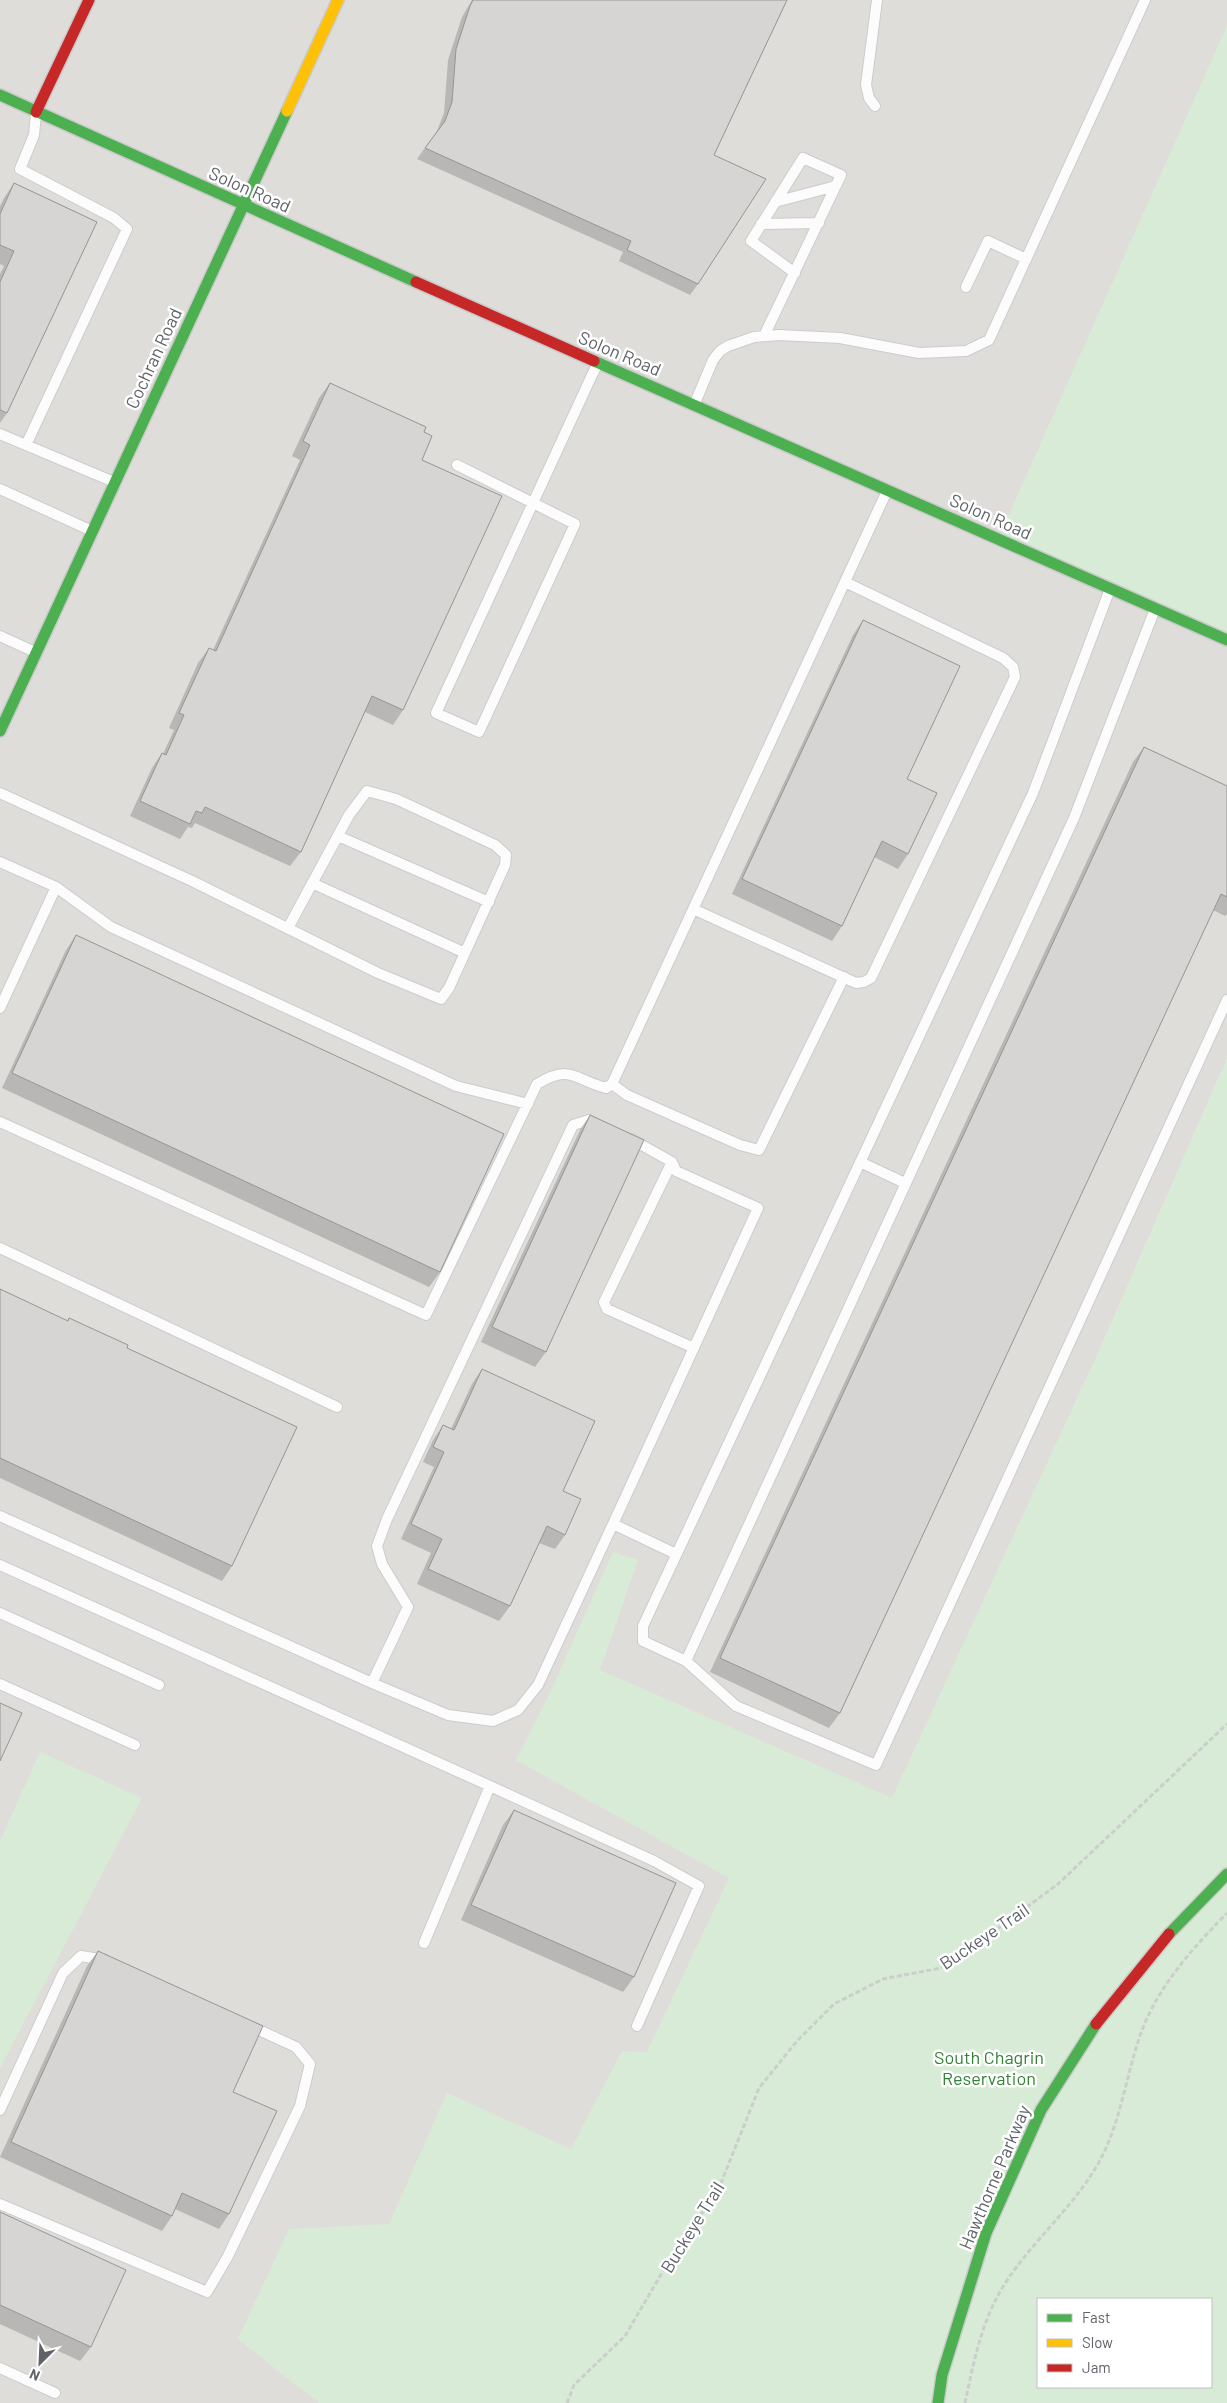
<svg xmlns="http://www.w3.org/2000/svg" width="1227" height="2403" font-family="Barlow,sans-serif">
  <rect width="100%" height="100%" fill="#efeeea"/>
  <path fill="#dfddda" d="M0,0H1227V1059L1097,1356L861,1866L538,2403H0Z"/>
  <path fill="#d8ebd6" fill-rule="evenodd" d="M1227,26V640L998,539Z
    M1227,1059V2403H319L238,2339L289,2229L389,2224L447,2093L571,2149L622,2051L647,2052L729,1878L516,1760L549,1695L613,1552L638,1560L600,1670L892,1798L1097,1356ZM1038,2299H1211V2387H1038Z
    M40,1752L142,1798L0,2068V1841Z"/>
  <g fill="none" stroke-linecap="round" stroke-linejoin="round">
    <defs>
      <path id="lane" d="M875,106L869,98L866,85L877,0
        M775,202L836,186
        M761,224L819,223
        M966,287L988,241L1026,259
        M764,336L841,175L803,158L751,241L795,273
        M695,403L713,360L720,351L728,346L754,337L779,335L840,338L919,353L966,351L989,340L1145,0
        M0,434L114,482
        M26,445L127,229L114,218L20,169L34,135L36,114
        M457,465L575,524L479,732L436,713L592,375L598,363
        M0,489L92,531
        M1110,589L1033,793L643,1626V1641L686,1661L1074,818L1155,609
        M0,636L35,652
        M0,793L192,881L378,973L441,999L449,988L505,865L506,855L495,845L396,799L367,791L349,815L288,928
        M338,836L489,902
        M0,862L56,887L111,927L456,1086L528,1104
        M312,883L465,953
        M693,909L856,983L864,982L871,978L1015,677L1013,667L1003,658L845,582
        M0,1008L56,887
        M612,1084L627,1095L740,1145L759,1150L844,977
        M0,1122L426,1315L537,1084C571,1064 573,1079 606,1088L612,1084L887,491
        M597,1124L589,1120L573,1125L387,1519L377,1546L382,1564L408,1607L372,1683L448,1715L493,1721L518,1710L538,1685L613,1524
        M631,1139L672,1162L676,1171L758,1208L613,1524L676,1554
        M672,1162L604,1302L607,1309L694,1348
        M860,1162L905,1183
        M0,1248L337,1407
        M0,1516L372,1683
        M0,1565L490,1786L654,1861L699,1886L637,2026
        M0,1613L159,1685
        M686,1661L736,1706L876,1765L1227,1000
        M0,1684L135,1745
        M424,1943L490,1786
        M0,2110L63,1973L81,1956L105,1960
        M0,2204L207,2292L228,2256L300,2106L310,2064L296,2047L250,2026
        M0,2368L55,2393"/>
      <path id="fast" d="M0,95L416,282
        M594,361L1227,640
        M0,731L287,111
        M1169,1934L1227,1874
        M938,2403L942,2375L986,2233L1041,2110L1096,2024"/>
      <path id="slow" d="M287,111L338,0"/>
      <path id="jam" d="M36,112L89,0
        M416,282L594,361
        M1096,2024L1169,1934"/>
    </defs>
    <use href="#lane" stroke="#cbcccc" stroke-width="12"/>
    <use href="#fast" stroke="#cacacb" stroke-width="14"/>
    <use href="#slow" stroke="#cacacb" stroke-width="14"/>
    <use href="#jam" stroke="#cacacb" stroke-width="14"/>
    <path stroke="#cacfcc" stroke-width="3" stroke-dasharray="5 2.5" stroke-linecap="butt" d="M567,2403L574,2385L625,2336L663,2271L719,2188L759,2088L797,2041L834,2004L883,1979L941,1968L981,1941L1058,1884L1227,1724
      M965,2403C974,2361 982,2318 1006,2282C1034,2239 1074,2207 1099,2162C1121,2122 1126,2075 1141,2033C1158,1986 1193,1948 1227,1913"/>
    <use href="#lane" stroke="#fdfcfc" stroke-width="10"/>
    <use href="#fast" stroke="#4caf50" stroke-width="11"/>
    <use href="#slow" stroke="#ffc107" stroke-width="11"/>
    <use href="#jam" stroke="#c62828" stroke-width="11"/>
  </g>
  <path fill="#b8b7b5" d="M472,0H787L714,155L698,284L690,295L619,261L623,252L417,159L437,131L444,113L448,60L462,17Z
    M14,183L97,222L7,413L0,423V274L4,266L0,264V206L4,198Z
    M330,383L424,432L403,710L393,725L365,712L301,852L290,866L195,823L192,828L188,827L180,839L130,816L152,768L162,753L163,754L174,730L169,728L198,663L209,648L213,650L300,460L292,456L319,398Z
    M863,620L907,779L908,854L898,869L874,857L842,926L832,941L732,894L853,635Z
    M1144,747L1227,786V914L1225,916L1213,910L840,1713L829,1728L710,1672L1133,762Z
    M76,935L440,1272L429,1287L2,1088L66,950Z
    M590,1115L546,1352L535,1367L481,1342L580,1130Z
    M0,1289L67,1321L69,1318L127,1348L232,1566L222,1581L0,1478Z
    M482,1369L563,1491L565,1535L555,1549L539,1543L510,1606L499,1621L417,1584L431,1553L401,1539L434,1467L423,1462L433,1440L443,1425L451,1429L472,1384Z
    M514,1810L634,1977L623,1992L461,1920L503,1825Z
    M98,1951L233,2092L229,2214L219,2229L175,2209L172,2216L162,2231L0,2157L87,1966Z
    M0,2212L91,2347L80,2361L0,2324Z"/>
  <path fill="#d6d5d3" stroke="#969594" d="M473,0H787L714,155L766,179L698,284L627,250L631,241L425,148L445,121L452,102L456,49L470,6Z
    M14,183L97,222L7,413L0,410V282L14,251L0,245V214Z
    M330,383L426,427L424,432L432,436L422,460L502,496L403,710L372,696L301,852L205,807L202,813L196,811L190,824L140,801L162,753L166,755L184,715L179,713L209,648L216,651L310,445L303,441Z
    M863,620L960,666L907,779L937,793L908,854L882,841L842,926L742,879Z
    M1144,747L1227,786V897L1221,894L840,1713L720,1658Z
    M76,935L504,1134L440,1272L12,1073Z
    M590,1115L644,1140L546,1352L492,1327Z
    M0,1289L68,1321L69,1318L128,1345L127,1348L297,1427L232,1566L0,1458Z
    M482,1369L595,1421L563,1491L581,1499L565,1535L547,1526L510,1606L428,1569L442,1539L411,1524L444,1452L433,1447L443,1425L454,1430Z
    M0,1703L22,1713L0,1761Z
    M514,1810L676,1883L634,1977L471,1905Z
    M98,1951L263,2026L233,2092L277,2111L229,2214L182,2193L172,2216L11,2142Z
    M0,2212L126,2270L91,2347L0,2305Z"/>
  <g text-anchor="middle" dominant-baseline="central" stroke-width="5" stroke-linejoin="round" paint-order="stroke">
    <g font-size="18" fill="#5f6368" stroke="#fff">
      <text transform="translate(250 189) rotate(24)">Solon Road</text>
      <text transform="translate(620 353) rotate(23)">Solon Road</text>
      <text transform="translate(153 358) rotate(-65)">Cochran Road</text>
      <text transform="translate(991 516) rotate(24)">Solon Road</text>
      <text transform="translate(984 1936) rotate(-34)">Buckeye Trail</text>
      <text transform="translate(994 2177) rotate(-67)">Hawthorne Parkway</text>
      <text transform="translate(692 2227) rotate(-58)">Buckeye Trail</text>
    </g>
    <g font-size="18" fill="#348238" stroke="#fff">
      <text x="989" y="2057">South Chagrin<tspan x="989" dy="21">Reservation</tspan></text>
    </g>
  </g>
  <rect x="1037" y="2298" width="175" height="90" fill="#ffffff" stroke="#bfc1c3"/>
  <rect x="1047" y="2314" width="25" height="8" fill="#4caf50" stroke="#bfc1c3"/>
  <text x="1082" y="2323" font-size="15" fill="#5f6368">Fast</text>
  <rect x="1047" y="2339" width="25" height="8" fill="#ffc107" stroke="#bfc1c3"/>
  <text x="1082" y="2348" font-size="15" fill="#5f6368">Slow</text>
  <rect x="1047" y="2364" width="25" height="8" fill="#c62828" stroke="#bfc1c3"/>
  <text x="1082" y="2373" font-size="15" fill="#5f6368">Jam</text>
  <g transform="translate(40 2363) rotate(204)" stroke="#ffffff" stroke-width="4" paint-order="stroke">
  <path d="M0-4L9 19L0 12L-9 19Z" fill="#5f6368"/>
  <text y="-8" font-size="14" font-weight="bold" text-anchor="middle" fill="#5f6368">N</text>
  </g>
</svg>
